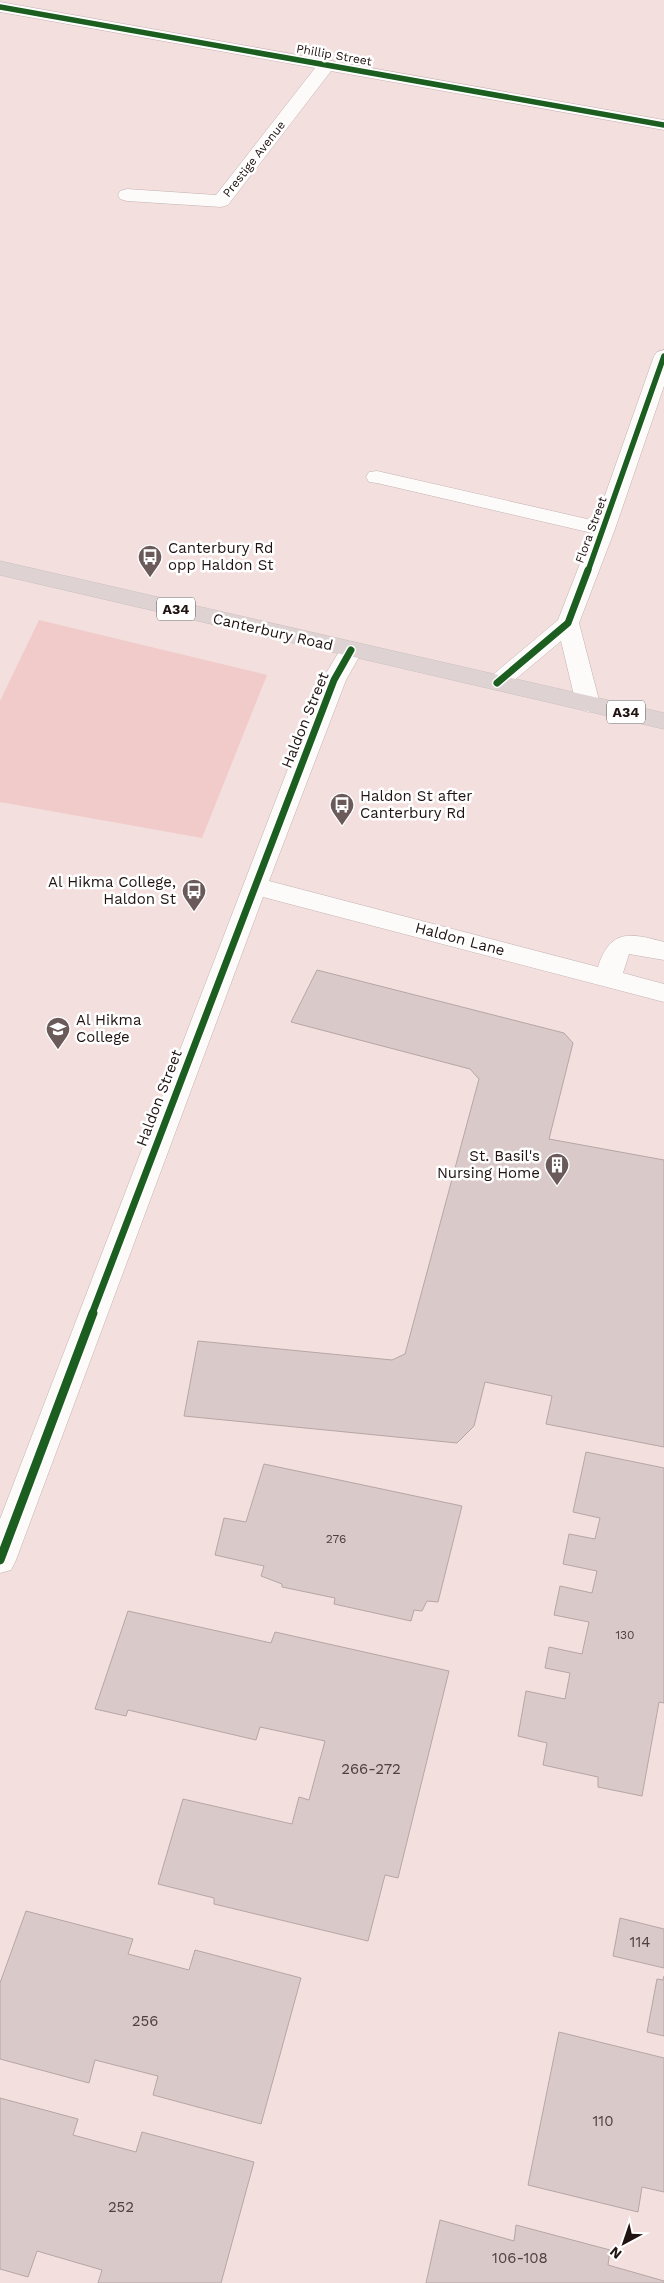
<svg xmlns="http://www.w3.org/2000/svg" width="664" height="2283" font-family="'Work Sans',sans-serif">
  <rect width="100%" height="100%" fill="#f3dfde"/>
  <path fill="#f0cbc9" d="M39,620L267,675L202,838L0,802V701Z"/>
  <path fill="#d9cac9" stroke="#b5a6a5" d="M317,970L564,1033L573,1043L549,1139L664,1160V1447L546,1424L552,1396L485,1382L474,1426L457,1443L184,1416L198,1341L392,1360L405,1354L479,1079L470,1069L291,1022Z
    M586,1452L664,1468V1703L659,1702L642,1796L598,1787V1777L543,1765L547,1743L518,1736L526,1691L565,1699L570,1673L545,1668L549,1647L582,1654L589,1622L554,1615L560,1586L592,1593L597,1571L563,1564L569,1534L595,1539L600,1518L573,1512Z
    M264,1464L462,1506L438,1602L427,1601L422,1611L414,1610L411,1621L334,1604L335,1598L282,1587V1584L261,1576L264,1566L215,1555L224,1518L246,1522Z
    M128,1611L271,1643L275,1632L449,1671L398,1878L385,1875L368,1941L214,1904V1898L158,1884L183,1799L292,1824L299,1797L309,1800L325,1741L260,1727L256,1740L128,1710L126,1716L95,1709Z
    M26,1911L133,1939L128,1954L189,1970L195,1950L301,1978L261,2124L153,2095L158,2076L95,2060L89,2083L0,2059V1983Z
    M620,1918L664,1929V1968L613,1956Z
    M664,1976V2036L647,2032L657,1979L663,1980Z
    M559,2032L664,2058V2192L642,2187L638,2212L528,2185Z
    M0,2098L78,2119L73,2135L136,2152L142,2132L254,2162L221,2283H98L102,2270L37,2251L28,2277L0,2269Z
    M440,2220L514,2241L516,2225L610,2250L608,2265L664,2281V2283H426Z"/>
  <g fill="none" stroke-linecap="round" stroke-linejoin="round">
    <defs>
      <path id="minor" d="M0,2L664,120V130L331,71L228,205L221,207L127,201L120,199L118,195L120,191L127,189L216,195L315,68L0,12Z
        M664,350V386L615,529L579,623L600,704L596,709L588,712L580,709L576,704L561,641L505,688L497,690L489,688L485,683L489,678L558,620L592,533L377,483L369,482L366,477L369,472L377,471L596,521L654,356L657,352Z
        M351,643L359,645L363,650L346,680L269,881L598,967C610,928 631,933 664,942V960L629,954L623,973L664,984V1002L263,897L16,1560L11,1570L0,1573V1519L322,680L343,645Z"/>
      <path id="highway" d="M0,561L664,713V729L0,575Z"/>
    </defs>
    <use href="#minor" stroke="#c2b2b1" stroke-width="1"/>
    <use href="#highway" stroke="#cac0bf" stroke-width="1"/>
    <use href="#minor" fill="#fdfafa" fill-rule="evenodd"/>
    <use href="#highway" fill="#dfd2d2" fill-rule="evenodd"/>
    <defs>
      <path id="cycleway-far2" d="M0,7L664,125
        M588,571L664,356"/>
      <path id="cycleway-far1" d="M497,683L568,623L588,570
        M92,1314L334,680L351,650"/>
      <path id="cycleway" d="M0,1560L93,1313"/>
    </defs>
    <use href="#cycleway-far2" stroke="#fff" stroke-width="8"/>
    <use href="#cycleway-far1" stroke="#fff" stroke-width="10"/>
    <use href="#cycleway" stroke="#fff" stroke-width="12"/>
    <use href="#cycleway-far2" stroke="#1b5e20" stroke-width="5.5"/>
    <use href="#cycleway-far1" stroke="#1b5e20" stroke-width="7"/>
    <use href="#cycleway" stroke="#1b5e20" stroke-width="9"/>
  </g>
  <defs>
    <symbol id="bus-pin" viewBox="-11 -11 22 30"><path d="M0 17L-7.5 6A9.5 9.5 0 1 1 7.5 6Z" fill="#6a5a59" stroke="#fff"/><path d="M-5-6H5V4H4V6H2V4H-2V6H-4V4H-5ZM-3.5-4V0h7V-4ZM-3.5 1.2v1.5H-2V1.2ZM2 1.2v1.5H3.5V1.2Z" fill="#fff"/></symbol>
    <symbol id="school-pin" viewBox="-11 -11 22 30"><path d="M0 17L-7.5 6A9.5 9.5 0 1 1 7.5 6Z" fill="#6a5a59" stroke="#fff"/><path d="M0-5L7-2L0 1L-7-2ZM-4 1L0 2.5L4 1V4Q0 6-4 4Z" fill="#fff"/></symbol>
    <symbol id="building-pin" viewBox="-11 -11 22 30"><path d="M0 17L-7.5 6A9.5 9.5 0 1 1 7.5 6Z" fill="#6a5a59" stroke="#fff"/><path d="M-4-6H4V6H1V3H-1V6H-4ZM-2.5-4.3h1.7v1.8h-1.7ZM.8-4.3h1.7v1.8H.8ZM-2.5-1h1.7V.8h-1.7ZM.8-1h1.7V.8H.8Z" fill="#fff"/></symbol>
  </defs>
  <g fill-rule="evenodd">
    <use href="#bus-pin" x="136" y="543" width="28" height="38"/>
    <use href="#bus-pin" x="328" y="791" width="28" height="38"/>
    <use href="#bus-pin" x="180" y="877" width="28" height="38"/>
    <use href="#school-pin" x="44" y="1015" width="28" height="38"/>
    <use href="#building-pin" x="543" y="1151" width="28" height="38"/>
  </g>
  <g text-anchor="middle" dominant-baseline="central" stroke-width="5" stroke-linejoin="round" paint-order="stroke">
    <g font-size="12" fill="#201312" stroke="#fff">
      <text transform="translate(334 55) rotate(10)">Phillip Street</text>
      <text transform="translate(254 159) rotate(-52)">Prestige Avenue</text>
      <text transform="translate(591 530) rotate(-70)">Flora Street</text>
    </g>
    <g font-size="12" fill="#4e4140">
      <text x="336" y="1539">276</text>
      <text x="625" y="1635">130</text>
    </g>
    <g fill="#fff" stroke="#635a59" stroke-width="1">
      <rect x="157" y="597.5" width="38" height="23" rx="4"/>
      <rect x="607" y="700.5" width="38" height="23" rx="4"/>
    </g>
    <g font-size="14" font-weight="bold" fill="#201312">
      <text x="176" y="609">A34</text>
      <text x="626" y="712">A34</text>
    </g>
    <g font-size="15" fill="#201312" stroke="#fff" text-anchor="start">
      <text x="168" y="548">Canterbury Rd<tspan x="168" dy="17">opp Haldon St</tspan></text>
      <text x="360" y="796">Haldon St after<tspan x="360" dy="17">Canterbury Rd</tspan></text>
      <text x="176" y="882" text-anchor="end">Al Hikma College,<tspan x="176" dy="17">Haldon St</tspan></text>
      <text x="76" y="1020">Al Hikma<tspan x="76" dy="17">College</tspan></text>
      <text x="540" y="1156" text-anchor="end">St. Basil's<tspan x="540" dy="17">Nursing Home</tspan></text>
    </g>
    <g font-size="15" fill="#201312" stroke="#fff">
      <text transform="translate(273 632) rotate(13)">Canterbury Road</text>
      <text transform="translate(305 720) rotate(-68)">Haldon Street</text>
      <text transform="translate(460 939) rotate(15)">Haldon Lane</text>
      <text transform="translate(159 1098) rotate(-69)">Haldon Street</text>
    </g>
    <g font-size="15" fill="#4e4140">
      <text x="371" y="1769">266-272</text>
      <text x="640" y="1942">114</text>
      <text x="145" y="2021">256</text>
      <text x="603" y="2121">110</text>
      <text x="121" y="2207">252</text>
      <text x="520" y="2258">106-108</text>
    </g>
  </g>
  <g transform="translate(624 2243) rotate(220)" stroke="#ffffff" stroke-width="4" paint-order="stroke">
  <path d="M0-4L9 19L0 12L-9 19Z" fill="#201312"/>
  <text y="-8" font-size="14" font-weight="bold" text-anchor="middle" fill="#201312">N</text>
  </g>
</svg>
